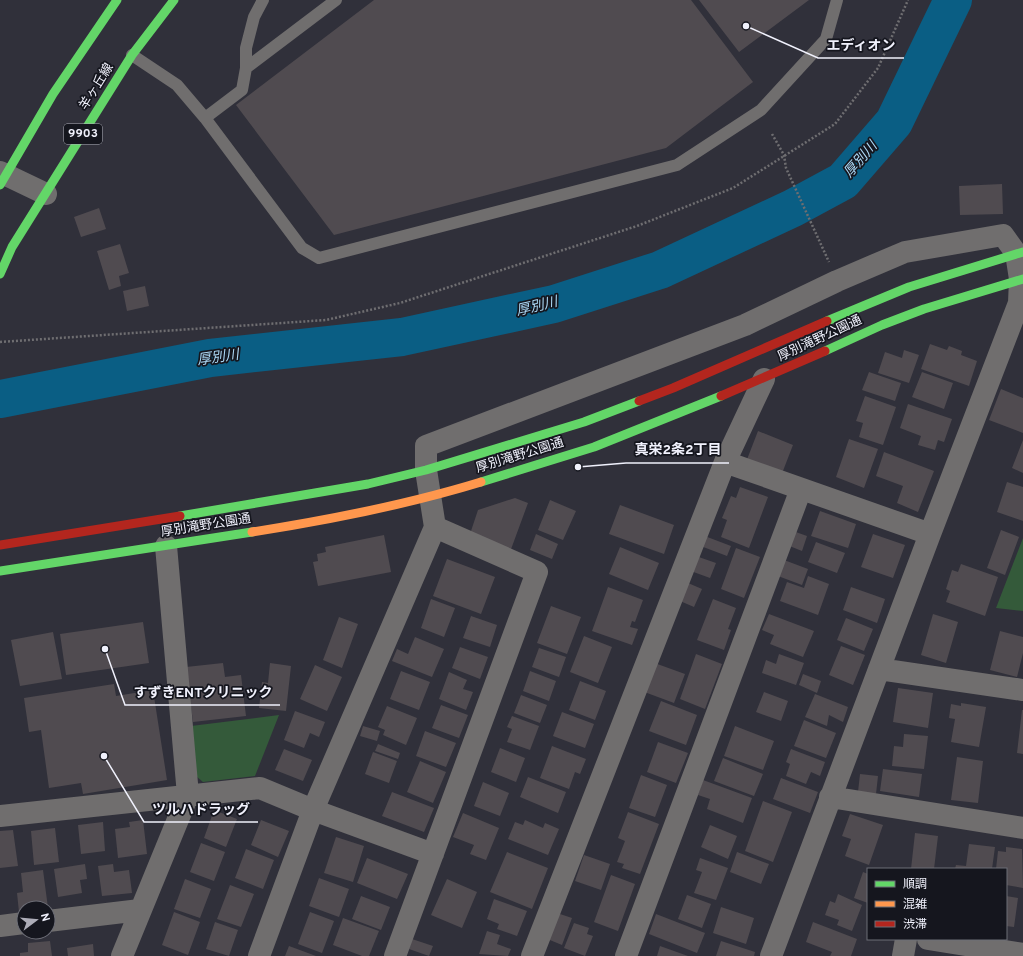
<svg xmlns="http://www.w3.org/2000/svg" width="1023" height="956" font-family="Overpass,'Noto Sans JP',sans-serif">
  <rect width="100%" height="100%" fill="#30303a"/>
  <path fill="#345a3a" d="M1023,538V611L996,608Z
    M279,715L255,776L203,782L196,776L191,726Z"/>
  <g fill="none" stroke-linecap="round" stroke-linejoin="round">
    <path stroke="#0a5e84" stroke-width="38" d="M0,399L210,358L402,337L554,304L660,270L793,208L843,181L894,122L953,0"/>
  </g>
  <path fill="#504b50" d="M374,0H691L753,82L666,148L334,235L236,105Z
    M699,0H809L739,52Z
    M1002,184L1003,214L960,215L959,186Z
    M99,208L106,229L81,237L74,217Z
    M120,244L129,273L119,276L121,286L109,290L97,251Z
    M145,286L149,306L127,311L123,291Z
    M930,344L947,350L949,346L962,351L961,355L977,361L969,386L921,369Z
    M904,350L919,355L909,383L878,373L885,352L902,358Z
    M869,372L901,383L895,401L862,390Z
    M922,372L953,383L944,409L912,397Z
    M1001,389L1023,398V433L989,420Z
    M865,396L896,407L883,445L859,437L863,423L856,421Z
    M908,404L952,419L944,442L938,440L935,450L918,445L921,436L900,428Z
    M758,431L793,445L781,476L746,462Z
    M849,439L878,449L864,488L836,477Z
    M1023,440V473L1012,468Z
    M884,452L934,471L918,512L897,503L903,486L876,476Z
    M1007,482L1023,487V521L997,512Z
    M740,487L768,497L749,548L721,537L727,520L722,518L731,496L736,498Z
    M515,498L528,503L510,552L469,537L478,510Z
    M550,500L576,511L563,540L538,530Z
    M620,505L674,525L664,554L609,534Z
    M820,511L856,524L848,548L811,536Z
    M1001,530L1019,537L1005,575L987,568Z
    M793,531L807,536L802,551L787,545Z
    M536,534L558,544L552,559L530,550Z
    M873,534L905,545L893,578L861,567Z
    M384,535L391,572L318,586L313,562L318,561L317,554L326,552L325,547Z
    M702,535L731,546L727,556L698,545Z
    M816,542L845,553L837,573L808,562Z
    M620,547L659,563L648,590L609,574Z
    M736,548L760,557L744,598L721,589Z
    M693,555L716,563L710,578L688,570Z
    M447,559L495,577L481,614L433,596Z
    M784,560L808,569L802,585L778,576Z
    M961,564L998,577L985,616L946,602L950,591L946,589L952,570L958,572Z
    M808,576L829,584L818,615L780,601L787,582L804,588Z
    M688,583L702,589L694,607L680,601Z
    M608,587L643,600L635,622L632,621L630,627L638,629L632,645L592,631Z
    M851,587L885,599L877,623L843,610Z
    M431,599L455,608L444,637L421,628Z
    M713,599L736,608L728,629L731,630L724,650L697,640Z
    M551,606L581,617L567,654L537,643Z
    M769,614L814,631L803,657L770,644L774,635L762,630Z
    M933,614L958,622L946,663L921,655Z
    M471,616L497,625L490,647L463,638Z
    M339,617L358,624L342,668L323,660Z
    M846,618L873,629L864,651L837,640Z
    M143,622L149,663L66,675L60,634Z
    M1000,631L1023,637V653L1017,677L990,670Z
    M53,632L62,679L20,686L11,640Z
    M584,636L612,647L598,683L570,672Z
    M415,637L444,649L432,677L392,661L397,649L408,654Z
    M841,646L865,655L853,685L829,675Z
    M460,647L488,657L480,679L452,668Z
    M539,648L566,657L559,677L532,667Z
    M696,654L722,664L705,709L680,699Z
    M779,654L804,663L796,685L762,673L766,660L776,664Z
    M649,661L685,674L674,703L639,690Z
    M223,663L225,677L241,675L246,716L193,722L186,667Z
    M270,663L291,666L286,711L259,708L262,682L268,683Z
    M315,665L342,677L327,711L300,699Z
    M401,671L430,682L419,710L390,699Z
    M530,671L556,681L549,701L523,691Z
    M449,672L467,680L463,689L473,692L466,710L439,699Z
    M803,674L821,681L817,693L799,685Z
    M580,681L606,691L595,720L569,710Z
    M114,684L116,696L153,690L167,780L83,794L81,783L49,788L41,730L29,732L24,698Z
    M898,688L933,693L928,728L893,722Z
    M764,692L788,701L781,721L756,712Z
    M815,694L848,707L843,722L829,715L827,726L805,717Z
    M521,695L547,705L540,723L514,713Z
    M661,701L697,715L686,745L649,731Z
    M961,703L986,707L979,747L951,742L955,719L949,718L951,704L961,706Z
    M441,705L468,715L459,738L432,728Z
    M387,706L417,718L406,745L383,735L385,730L378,727Z
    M1022,710H1023V754L1017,753Z
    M295,711L325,722L319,737L310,733L304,748L284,740Z
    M562,712L594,724L585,748L553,736Z
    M512,716L539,726L530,750L507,742L512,729L507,727Z
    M804,720L836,733L826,758L794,746Z
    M363,726L380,731L377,741L360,736Z
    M735,726L774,741L763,770L724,756Z
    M425,731L456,743L446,767L416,756Z
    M904,734L928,736L924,769L892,766L894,746L903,747Z
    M658,742L688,753L676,783L647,772Z
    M378,744L400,753L398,759L375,751Z
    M552,746L586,759L580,774L575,772L569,789L540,778Z
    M500,748L525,758L516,782L491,772Z
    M284,749L312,760L303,781L275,770Z
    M791,749L825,762L820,776L811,772L806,784L786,776L790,764L786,762Z
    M373,752L397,761L389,783L365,774Z
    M957,757L983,761L978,803L951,800Z
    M723,758L763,774L754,796L714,781Z
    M420,761L446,772L433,803L407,792Z
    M883,769L922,774L919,797L880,791Z
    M860,774L878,776L876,794L858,792Z
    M641,775L667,785L655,817L629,808Z
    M528,777L566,792L558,813L520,797Z
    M781,778L818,792L810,813L773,799Z
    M703,780L752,798L743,823L707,809L710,799L698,795Z
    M483,782L509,793L500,816L474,806Z
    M392,792L434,808L424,832L382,816Z
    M763,801L792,812L773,862L745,851Z
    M214,810L237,819L226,847L204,838Z
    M628,812L659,824L640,874L622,868L624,864L617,862L625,841L618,838Z
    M463,813L499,828L486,860L470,854L474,845L453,837Z
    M850,814L883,825L869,865L845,856L851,839L842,836Z
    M143,820L147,854L118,858L115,829L130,827L129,822Z
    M261,820L289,831L278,857L251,845Z
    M525,820L543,828L545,823L559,829L548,855L508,839L515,822L523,825Z
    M103,822L105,851L81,854L78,825Z
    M710,825L737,836L728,859L701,847Z
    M55,828L59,862L34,865L31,831Z
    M13,830L18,866L0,868V831Z
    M915,833L938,836L934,869H911Z
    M336,837L364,846L353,882L324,873Z
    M201,843L225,852L214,881L190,872Z
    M969,844L995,847L992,869H955L956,865L966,866Z
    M1006,847L1022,849L1023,888L1006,885V869H996L998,851L1006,852Z
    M246,849L274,860L263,889L235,878Z
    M507,852L548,868L532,909L490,892Z
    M737,852L769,864L761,884L730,872Z
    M584,855L610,864L601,890L575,881Z
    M367,858L408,874L397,899L357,883Z
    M700,858L728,868L716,900L694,893L702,872L696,870Z
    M85,864L87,879L80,880L82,893L58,897L54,869Z
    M113,864L114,872L129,870L132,893L102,896L98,866Z
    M43,870L48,908H24V912H19L17,893L23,892L21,873Z
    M863,872L868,874V903L854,898Z
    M611,875L635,884L618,931L594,922Z
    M319,878L349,889L339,917L309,906Z
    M185,879L211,889L200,918L174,909Z
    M447,879L477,892L462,928L431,915Z
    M230,885L254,894L241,927L217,919Z
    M838,894L862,905L852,931L837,925L839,920L825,915L830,901L835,903Z
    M687,895L711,904L702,928L678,919Z
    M361,896L390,907L381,930L352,919Z
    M1006,896L1018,898L1014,927L1006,926Z
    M494,899L527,911L517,936L497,929L499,924L487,919Z
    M721,907L754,918L746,944L713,933Z
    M174,912L200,922L188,955L162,945Z
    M310,912L334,921L322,953L298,944Z
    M554,912L572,918L562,945L545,938Z
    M656,914L705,933L697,953L649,934Z
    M343,918L379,931L369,956H362L333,945Z
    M215,922L238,930L229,956L206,949Z
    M813,922L857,939L851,956H830L832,952L806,942Z
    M574,923L589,928L587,934L593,936L585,956L564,948Z
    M487,931L500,935L497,944L511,949L508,956L479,954Z
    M412,939L433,946L429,956L409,949Z
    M50,941L52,956H20V953L28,952V943Z
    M721,941L755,952L754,956H716Z
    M93,944L94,956H68L67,948Z
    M289,946L316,956H285Z
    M660,946L688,956H657Z"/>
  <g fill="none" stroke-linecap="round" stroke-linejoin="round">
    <path stroke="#6f6e71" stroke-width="2.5" stroke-dasharray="2 2" stroke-linecap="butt" d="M772,134L784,155L786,168L829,262
      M0,342L326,320L400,303L637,226L733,188L835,124L878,68L908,0"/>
    <path stroke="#706e6e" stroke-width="12" d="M263,0L254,17L246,48V68L242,90L205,118L302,248L319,258L677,165L761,110L826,39L837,0
      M132,55L177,85L205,118
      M246,68L336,0"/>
    <path stroke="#706e6e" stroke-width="22" d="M0,172L46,194
      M725,462L764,379
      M879,669L1023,690
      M830,797L1023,828
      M0,816L260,788L313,810L433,854
      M48,921L140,910
      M0,926L24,923
      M928,939L1023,954
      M122,956L188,795L166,546
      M259,956L313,810L435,527L426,470V446L745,325L837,281L905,252L1003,235L1016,253L1020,279L1019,303L930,534L771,956
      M395,956L537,572L435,527
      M532,956L725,462L930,534
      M626,956L801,489
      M903,956L906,939"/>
    <path stroke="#63d668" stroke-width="9" d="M0,185L53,94L117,0
      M0,274L12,247L132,55L174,0
      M827,321L909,287L1023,252
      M825,351L882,325L924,309L1023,279
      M481,482L594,447L721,396
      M180,516L368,484L426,470L584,422L639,401
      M0,571L252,532"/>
    <path stroke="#ff974d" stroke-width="9" d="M252,532C329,520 406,505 481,482"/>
    <path stroke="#b3261e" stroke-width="9" d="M721,396L825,351
      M639,401L673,388L827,321
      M0,545L180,516"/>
  </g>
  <g text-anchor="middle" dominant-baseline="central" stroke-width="3.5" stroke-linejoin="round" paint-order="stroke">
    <rect fill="#15161e" stroke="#aeafb9" stroke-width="1" x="64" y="124" width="38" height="20" rx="3"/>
    <g font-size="12" font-weight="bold" fill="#f0f1fc">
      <text x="83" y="134">9903</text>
    </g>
    <g font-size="13" fill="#f0f1fc" stroke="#15161e">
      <text transform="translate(97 87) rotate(-58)">羊ヶ丘線</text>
      <text transform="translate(820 339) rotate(-25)">厚別滝野公園通</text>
      <text transform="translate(520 456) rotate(-17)">厚別滝野公園通</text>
      <text transform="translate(206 526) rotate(-9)">厚別滝野公園通</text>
    </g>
    <g font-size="14" font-style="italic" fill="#addaf7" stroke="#15161e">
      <text transform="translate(861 160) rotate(-49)">厚別川</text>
      <text transform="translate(537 307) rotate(-13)">厚別川</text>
      <text transform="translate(218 358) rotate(-8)">厚別川</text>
    </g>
  </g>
  <path fill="none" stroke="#f0f1fc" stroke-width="1.5" d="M746 26L818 58H904M578 467L626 463H729M105 649L125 705H280M104 756L144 822H258"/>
  <g fill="#f0f1fc" stroke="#15161e" stroke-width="1.5">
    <circle cx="746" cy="26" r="4"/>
    <circle cx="578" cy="467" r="4"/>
    <circle cx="105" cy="649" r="4"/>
    <circle cx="104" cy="756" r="4"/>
  </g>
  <g font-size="14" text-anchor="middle" font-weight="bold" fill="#f0f1fc" stroke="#15161e" stroke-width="3.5" stroke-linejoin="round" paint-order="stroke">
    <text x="861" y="50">エディオン</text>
    <text x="678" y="454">真栄2条2丁目</text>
    <text x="203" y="697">すずきENTクリニック</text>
    <text x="201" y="814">ツルハドラッグ</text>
  </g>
  <rect x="867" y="868" width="140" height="72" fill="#15161e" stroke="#6d6e77"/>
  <rect x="875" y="881" width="20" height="6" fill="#63d668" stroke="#6d6e77"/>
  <text x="903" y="888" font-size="12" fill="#f0f1fc">順調</text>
  <rect x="875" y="901" width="20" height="6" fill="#ff974d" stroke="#6d6e77"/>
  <text x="903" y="908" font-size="12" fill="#f0f1fc">混雑</text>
  <rect x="875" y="921" width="20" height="6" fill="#b3261e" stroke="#6d6e77"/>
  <text x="903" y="928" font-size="12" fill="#f0f1fc">渋滞</text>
  <g transform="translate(36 920) rotate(74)"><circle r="19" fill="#15161e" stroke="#6d6e77"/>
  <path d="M0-3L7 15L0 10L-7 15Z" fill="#adadb8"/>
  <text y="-6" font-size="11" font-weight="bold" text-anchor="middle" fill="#f0f1fc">N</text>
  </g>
</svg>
